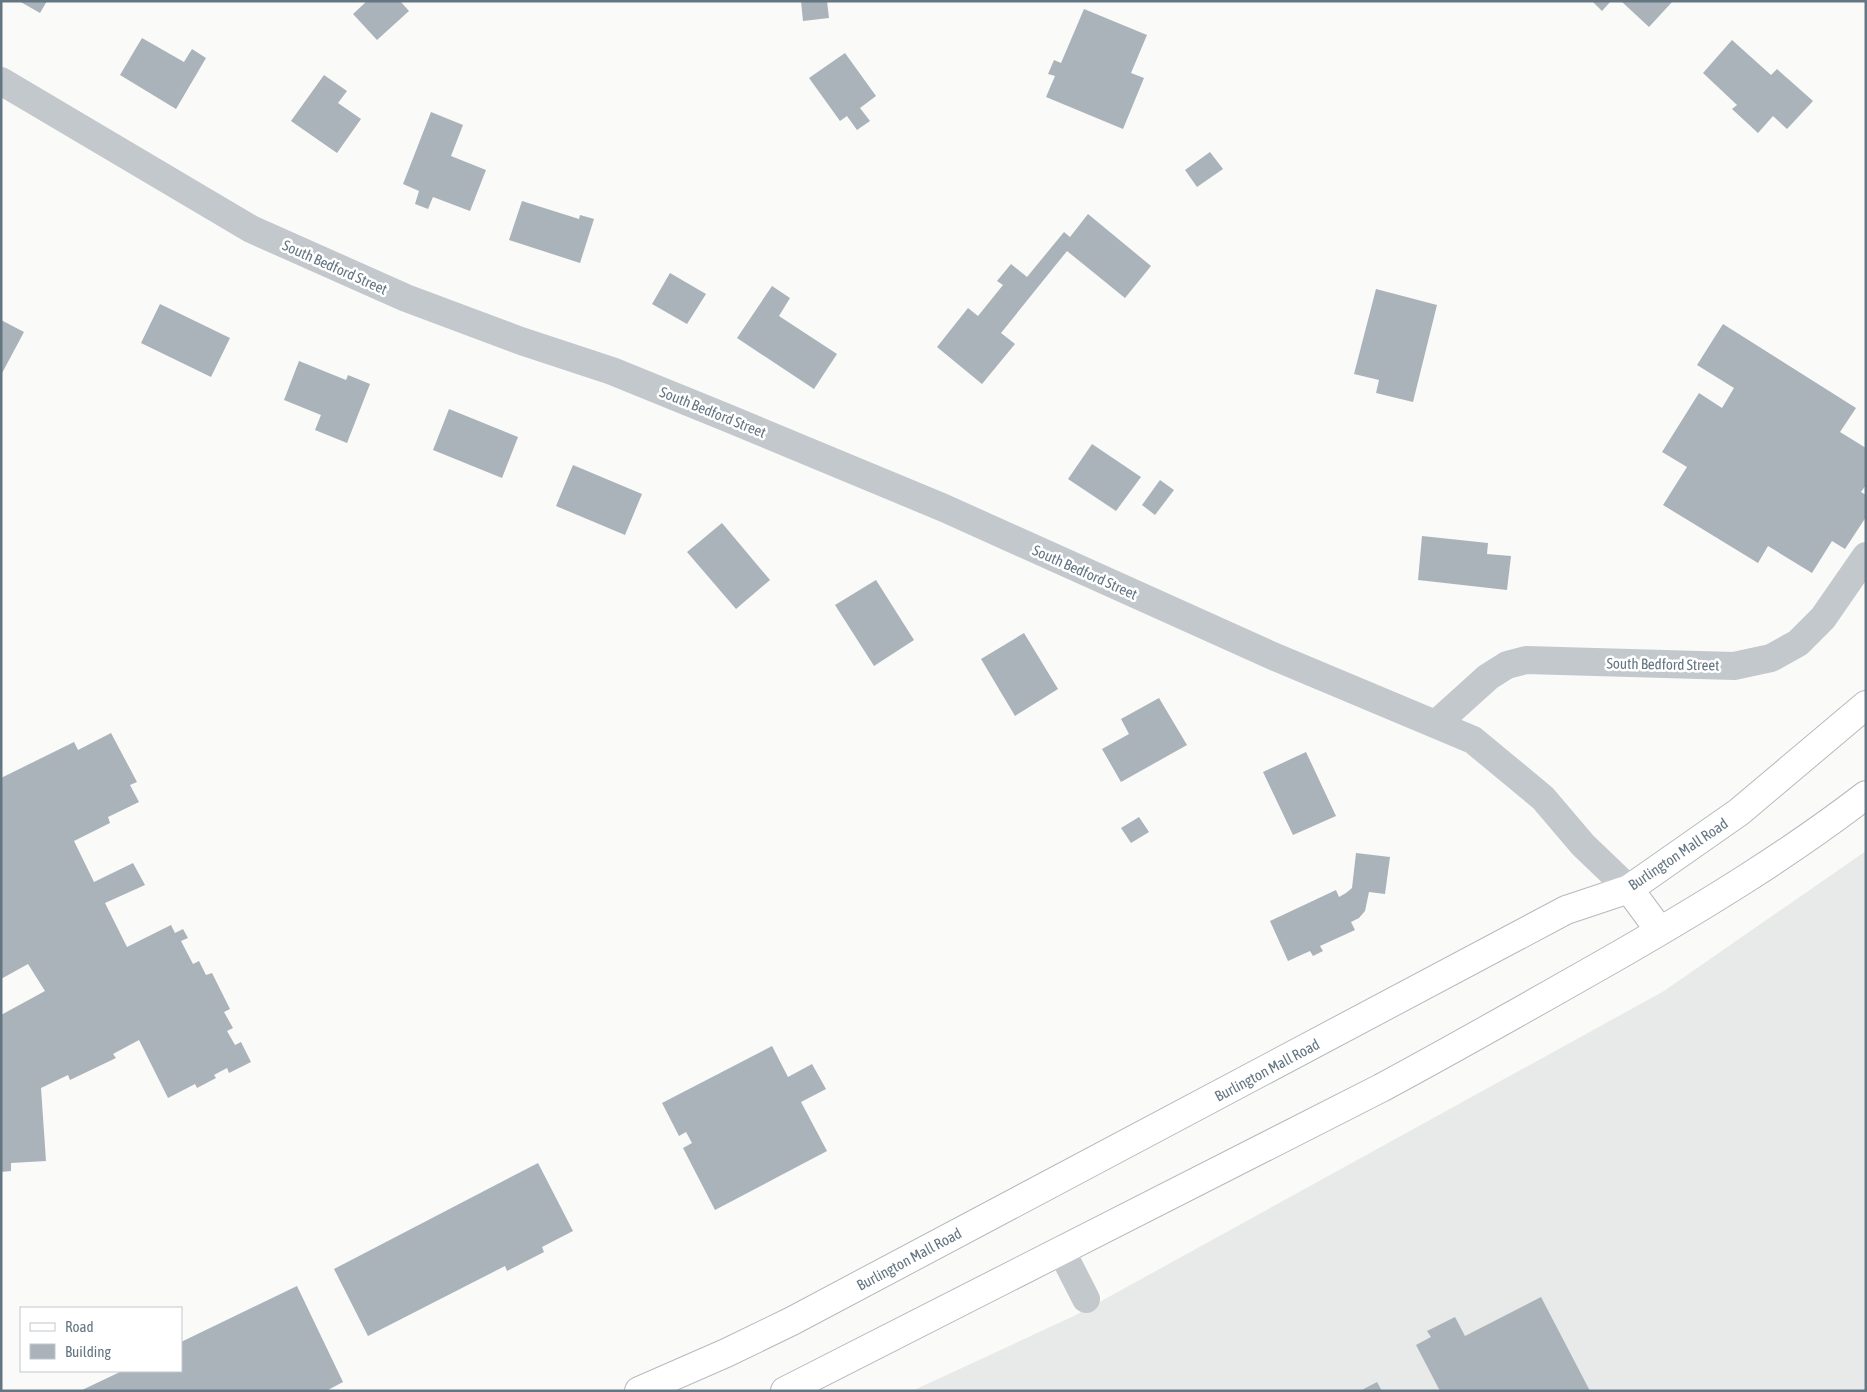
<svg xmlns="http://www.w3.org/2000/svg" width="1867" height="1392" font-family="'Asap Condensed',sans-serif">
  <rect width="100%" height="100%" fill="#fafaf8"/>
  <path fill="#e8e9e9" d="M1866,851V1391H912L1076,1315L1664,991Z"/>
  <path fill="#aab3b9" d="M19,1H47L40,13Z
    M367,1H400L409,11L377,40L353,14Z
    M801,1H827L829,18L803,21Z
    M1592,1H1611L1602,11Z
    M1621,1H1673L1649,27Z
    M1084,9L1147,35L1131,73L1144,78L1123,129L1046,97L1055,76L1048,74L1054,60L1061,63Z
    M142,38L184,62L192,49L206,58L176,109L120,75Z
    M1732,40L1771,75L1777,69L1813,101L1787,129L1773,116L1758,133L1732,109L1737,105L1703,73Z
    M845,53L876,96L860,108L870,121L857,130L847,116L840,121L809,78Z
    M324,75L347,91L338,103L361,119L337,153L291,121Z
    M431,112L463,125L451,156L486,170L470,211L433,197L428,209L415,204L419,191L403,184Z
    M1210,152L1223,169L1197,187L1185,170Z
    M522,201L579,219L580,215L594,219L580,263L509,240Z
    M1088,214L1151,266L1125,298L1067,251L1001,333L1015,344L982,384L937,347L968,308L978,316L1003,285L997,281L1011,264L1027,277L1064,232L1070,237Z
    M670,273L706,294L687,324L652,304Z
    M772,286L790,298L779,316L837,354L814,389L737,338Z
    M1376,289L1437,305L1413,402L1376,393L1379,380L1354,374Z
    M160,304L230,338L211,377L141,343Z
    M1,320L24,332L1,375Z
    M1723,324L1856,408L1840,432L1866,448V485L1861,492L1866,495V517L1845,549L1832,541L1812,573L1768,546L1758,563L1663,505L1687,467L1662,452L1699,393L1722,408L1734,388L1697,365Z
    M299,361L346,380L348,375L370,384L347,443L315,430L321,415L284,400Z
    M449,409L518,437L502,478L433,450Z
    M1092,444L1141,477L1116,511L1068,479Z
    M573,465L642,494L625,535L556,506Z
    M1160,480L1174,490L1155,515L1142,505Z
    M722,523L770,580L736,609L687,552Z
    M1422,536L1488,543L1487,554L1511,556L1507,590L1418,580Z
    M876,580L914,640L874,666L835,605Z
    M1024,633L1058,689L1015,716L981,659Z
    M1159,698L1187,745L1121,782L1102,749L1129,734L1121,719Z
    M111,733L137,782L130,785L139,802L108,817L110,823L74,841L94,882L133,863L145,885L105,903L127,947L171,925L175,933L183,929L188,938L181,941L193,964L199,961L206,975L212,973L230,1009L224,1012L233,1028L227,1031L235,1045L241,1042L251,1062L229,1073L227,1068L214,1075L216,1078L197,1088L195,1084L168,1098L139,1040L113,1054L116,1058L70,1080L68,1075L41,1088L46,1161L11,1163V1171L1,1172V1015L45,991L28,964L1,979V778L74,742L78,750Z
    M1306,752L1336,816L1293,835L1263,772Z
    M1139,817L1149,832L1131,843L1121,828Z
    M1356,853L1390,857L1385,894L1369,892L1365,911L1359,918L1351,922L1355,930L1320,946L1323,951L1313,956L1310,951L1288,961L1270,921L1336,890L1339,897L1346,893L1352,888Z
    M772,1046L788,1077L812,1064L826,1089L801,1102L827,1151L715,1210L683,1148L692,1143L686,1132L679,1136L662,1103Z
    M538,1163L573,1231L542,1247L544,1252L507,1271L505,1266L368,1336L334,1269Z
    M297,1286L343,1382L326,1391H80L122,1371H181V1342Z
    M1541,1297L1590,1391H1440L1416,1345L1431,1337L1427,1331L1455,1317L1465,1336Z
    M1377,1382L1382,1391H1360Z"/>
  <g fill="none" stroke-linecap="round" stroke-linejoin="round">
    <defs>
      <path id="major" d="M1629,889L1660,931
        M639,1391L726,1353L792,1321L1566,910L1629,889L1739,812L1866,705
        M785,1391L1381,1088C1461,1045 1540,1000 1619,955C1704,906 1788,855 1866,795"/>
    </defs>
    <use href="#major" stroke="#b5babe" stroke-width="30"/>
    <path stroke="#c3c8cc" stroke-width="28" d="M1,81L251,229L406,298L521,341L612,371L730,419L944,508L1275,657L1473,740L1543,798L1583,845L1629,889
      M1436,724L1488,677L1507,665L1526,660L1734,666L1771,658L1798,643L1823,618L1866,556
      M1061,1250L1086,1299"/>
    <use href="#major" stroke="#fff" stroke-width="28"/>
  </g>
  <g text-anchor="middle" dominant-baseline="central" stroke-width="5" stroke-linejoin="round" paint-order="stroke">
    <g font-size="15" fill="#657683" stroke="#fff">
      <text transform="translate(335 267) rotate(24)">South Bedford Street</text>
      <text transform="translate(713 412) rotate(22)">South Bedford Street</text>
      <text transform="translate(1085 572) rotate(24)">South Bedford Street</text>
      <text transform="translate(1663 664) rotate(1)">South Bedford Street</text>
      <text transform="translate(1678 854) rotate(-34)">Burlington Mall Road</text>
      <text transform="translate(1267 1070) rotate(-28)">Burlington Mall Road</text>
      <text transform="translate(909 1259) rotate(-28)">Burlington Mall Road</text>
    </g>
  </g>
  <rect width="1867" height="1392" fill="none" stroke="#657683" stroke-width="5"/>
  <rect x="20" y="1307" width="162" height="65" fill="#ffffff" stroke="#c1c8cd"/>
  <rect x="30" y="1323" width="25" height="8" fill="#ffffff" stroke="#c1c8cd"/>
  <text x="65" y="1332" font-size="15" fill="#657683">Road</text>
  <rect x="30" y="1344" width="25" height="15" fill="#aab3b9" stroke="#c1c8cd"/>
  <text x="65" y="1357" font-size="15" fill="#657683">Building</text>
</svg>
